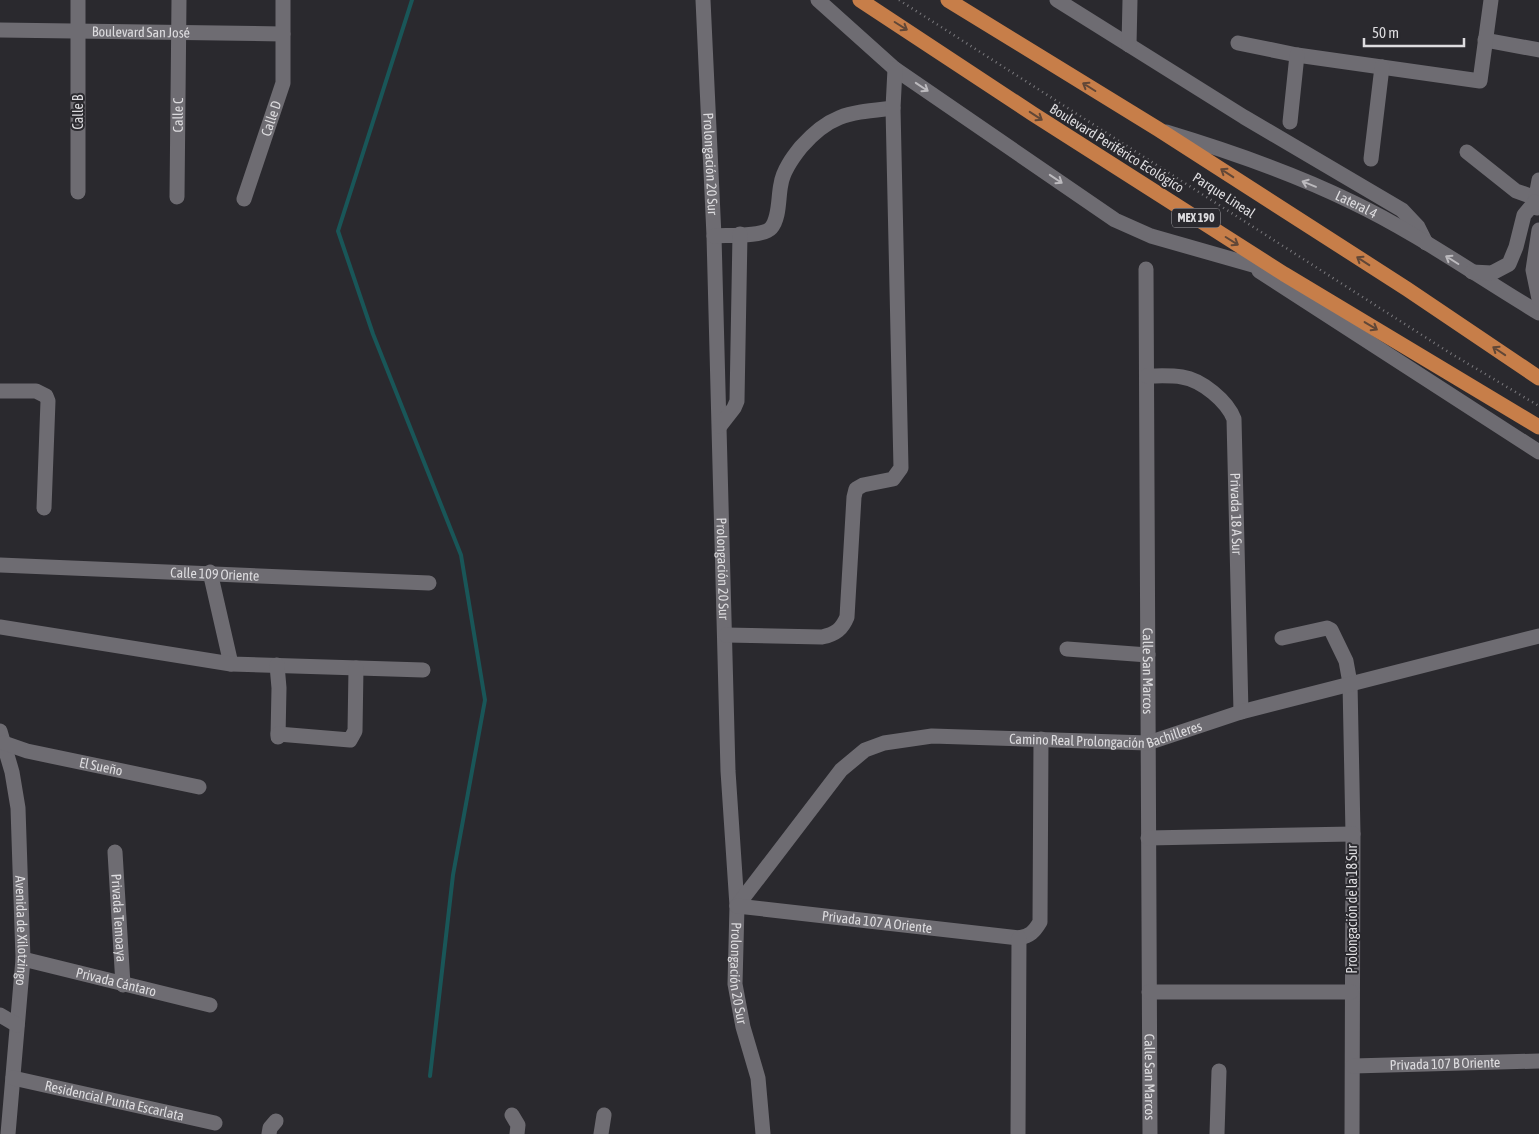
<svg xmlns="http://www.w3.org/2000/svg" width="1539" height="1134" font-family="'Asap Condensed',sans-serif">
  <rect width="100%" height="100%" fill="#2a292e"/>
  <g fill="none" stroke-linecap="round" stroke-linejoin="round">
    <path stroke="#195658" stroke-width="4" d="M412,0L338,231L373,334L461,555L485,700L453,875L430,1076"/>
    <path stroke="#7b7a7e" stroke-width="2.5" stroke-dasharray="1 4" stroke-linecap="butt" d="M899,0L1450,353L1539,406"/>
    <g stroke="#6e6c72" stroke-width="15">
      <path id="s1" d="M703,0L714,236L728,771L737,906L735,984L743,1027L758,1078L763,1134"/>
      <path d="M818,0L895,69L1115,220L1151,236L1277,272"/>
      <path d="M1057,0L1244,117L1402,210L1418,227L1426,243"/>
      <path id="s2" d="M0,30L283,34"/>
      <path d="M1485,40L1539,50"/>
      <path d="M1238,43L1297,55L1480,81L1491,0"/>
      <path d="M1129,45L1130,0"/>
      <path d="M1290,122L1297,55"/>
      <path id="s3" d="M1166,132C1229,151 1293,173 1352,202C1417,233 1477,276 1539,313"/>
      <path d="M1467,152L1516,191L1536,198"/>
      <path d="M1371,159L1382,67"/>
      <path d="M78,192V0"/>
      <path id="s4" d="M177,197L179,0"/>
      <path id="s5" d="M244,199L283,83V0"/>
      <path d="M1537,208L1535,202L1539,180"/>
      <path d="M1539,230L1533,270L1539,299"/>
      <path d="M714,236C727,235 763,237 771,228C780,218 778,196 781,184C783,170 793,157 801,147C831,113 850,113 893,108"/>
      <path id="s6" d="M1146,269L1150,1134"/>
      <path d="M1259,271L1539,452"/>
      <path d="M1472,272L1492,273L1509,264L1516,247L1524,215L1535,202"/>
      <path id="s7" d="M1147,376C1158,376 1170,375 1182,377C1202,380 1227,401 1234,419L1241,712"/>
      <path d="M0,391H36L46,396L48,401L44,508"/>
      <path d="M720,426L734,408L737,401L740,234"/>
      <path id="s8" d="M0,565L429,583"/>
      <path d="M210,572L231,664"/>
      <path d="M0,627L231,664L423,670"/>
      <path d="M726,635L822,637C836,634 842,629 847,617L854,497L856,489L863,485L893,479L901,468L893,108L895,69"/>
      <path d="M1282,638L1327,628L1331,630L1346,661L1350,683L1353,834L1352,1134"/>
      <path d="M1067,649L1148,655"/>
      <path d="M277,665L279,688L278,737"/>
      <path id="s9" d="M0,731L12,772L18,808L23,959L8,1134"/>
      <path d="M278,734L350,740L355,731L356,668"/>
      <path id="s10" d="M4,743L27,751L199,787"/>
      <path d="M1148,838L1353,834"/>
      <path id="s11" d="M115,852L123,985"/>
      <path id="s12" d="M737,906L841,770L865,750L884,743L932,736L1148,743L1241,712L1539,636"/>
      <path id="s13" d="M737,906L1019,938C1030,936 1034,932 1040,922L1041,739"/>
      <path id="s14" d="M23,959L210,1005"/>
      <path d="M1149,992H1351"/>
      <path d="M0,1015L17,1025"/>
      <path id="s15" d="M1353,1066L1539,1061"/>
      <path id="s16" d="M13,1078L215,1123"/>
      <path d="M512,1115L518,1125L517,1134"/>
      <path d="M269,1134L270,1128L276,1121"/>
      <path d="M601,1134L604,1115"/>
      <path d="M1018,1134L1019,938"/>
      <path d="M1217,1134L1219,1071"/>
    </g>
    <path stroke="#c77e49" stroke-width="15" d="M860,0L1033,114L1284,274L1539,427
      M948,0L1158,129L1407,289L1539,378"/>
  </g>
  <defs><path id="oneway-shaft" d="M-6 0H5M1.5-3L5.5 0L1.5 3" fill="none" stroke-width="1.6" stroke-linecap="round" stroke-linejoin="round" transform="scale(1.25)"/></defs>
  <g stroke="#614737">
    <use href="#oneway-shaft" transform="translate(901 26) rotate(32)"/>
    <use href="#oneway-shaft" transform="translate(1089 87) rotate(-148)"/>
    <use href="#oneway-shaft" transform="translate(1036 116) rotate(33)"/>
    <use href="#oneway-shaft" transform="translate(1227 173) rotate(-147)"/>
    <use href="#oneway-shaft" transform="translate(1232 241) rotate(32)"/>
    <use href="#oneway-shaft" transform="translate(1363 261) rotate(-147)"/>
    <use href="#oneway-shaft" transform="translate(1371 326) rotate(31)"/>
    <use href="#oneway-shaft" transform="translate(1499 351) rotate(-146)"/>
  </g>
  <g stroke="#bcbabe">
    <use href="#oneway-shaft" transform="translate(922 87) rotate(34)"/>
    <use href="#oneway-shaft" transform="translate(1056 179) rotate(34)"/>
    <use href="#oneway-shaft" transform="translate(1309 184) rotate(-158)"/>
    <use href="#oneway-shaft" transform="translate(1452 260) rotate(-148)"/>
  </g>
  <g text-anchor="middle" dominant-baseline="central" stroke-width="4" stroke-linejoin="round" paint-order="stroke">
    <rect fill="#2a292e" stroke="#a7a6aa" stroke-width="1" x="1172" y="208.5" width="48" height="19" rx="4"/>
    <g font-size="12" font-weight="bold" fill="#dddcdf">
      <text x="1196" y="218">MEX 190</text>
    </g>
    <g font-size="14" fill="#dddcdf" stroke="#2a292e">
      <text stroke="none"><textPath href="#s2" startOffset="141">Boulevard San José</textPath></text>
      <text transform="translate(78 112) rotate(-90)">Calle B</text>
      <text stroke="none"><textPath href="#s4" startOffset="82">Calle C</textPath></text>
      <text stroke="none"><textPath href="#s5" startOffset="85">Calle D</textPath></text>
      <text transform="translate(1117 148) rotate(32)">Boulevard Periférico Ecológico</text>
      <text stroke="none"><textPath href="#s1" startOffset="164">Prolongación 20 Sur</textPath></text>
      <text transform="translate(1224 195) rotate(33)">Parque Lineal</text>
      <text stroke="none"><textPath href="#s3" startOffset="204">Lateral 4</textPath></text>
      <text stroke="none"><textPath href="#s7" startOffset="199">Privada 18 A Sur</textPath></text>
      <text stroke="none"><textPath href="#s1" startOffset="569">Prolongación 20 Sur</textPath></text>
      <text stroke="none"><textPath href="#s8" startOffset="215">Calle 109 Oriente</textPath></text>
      <text stroke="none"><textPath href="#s6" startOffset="402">Calle San Marcos</textPath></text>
      <text stroke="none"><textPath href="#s12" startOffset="446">Camino Real Prolongación Bachilleres</textPath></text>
      <text stroke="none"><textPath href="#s10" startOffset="100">El Sueño</textPath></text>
      <text transform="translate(1352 909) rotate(-90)">Prolongación de la 18 Sur</text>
      <text stroke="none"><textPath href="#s11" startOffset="66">Privada Temoaya</textPath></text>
      <text stroke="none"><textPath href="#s13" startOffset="141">Privada 107 A Oriente</textPath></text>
      <text stroke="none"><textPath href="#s9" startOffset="202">Avenida de Xilotzingo</textPath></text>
      <text stroke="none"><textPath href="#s1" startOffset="974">Prolongación 20 Sur</textPath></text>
      <text stroke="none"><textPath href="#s14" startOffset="96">Privada Cántaro</textPath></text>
      <text stroke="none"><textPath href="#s15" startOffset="92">Privada 107 B Oriente</textPath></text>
      <text stroke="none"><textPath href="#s6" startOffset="808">Calle San Marcos</textPath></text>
      <text stroke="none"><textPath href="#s16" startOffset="104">Residencial Punta Escarlata</textPath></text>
    </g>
  </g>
  <path d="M1364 38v8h100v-8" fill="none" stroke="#dddcdf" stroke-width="2.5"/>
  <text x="1372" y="38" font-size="15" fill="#dddcdf" stroke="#2a292e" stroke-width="4" paint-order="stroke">50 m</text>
</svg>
